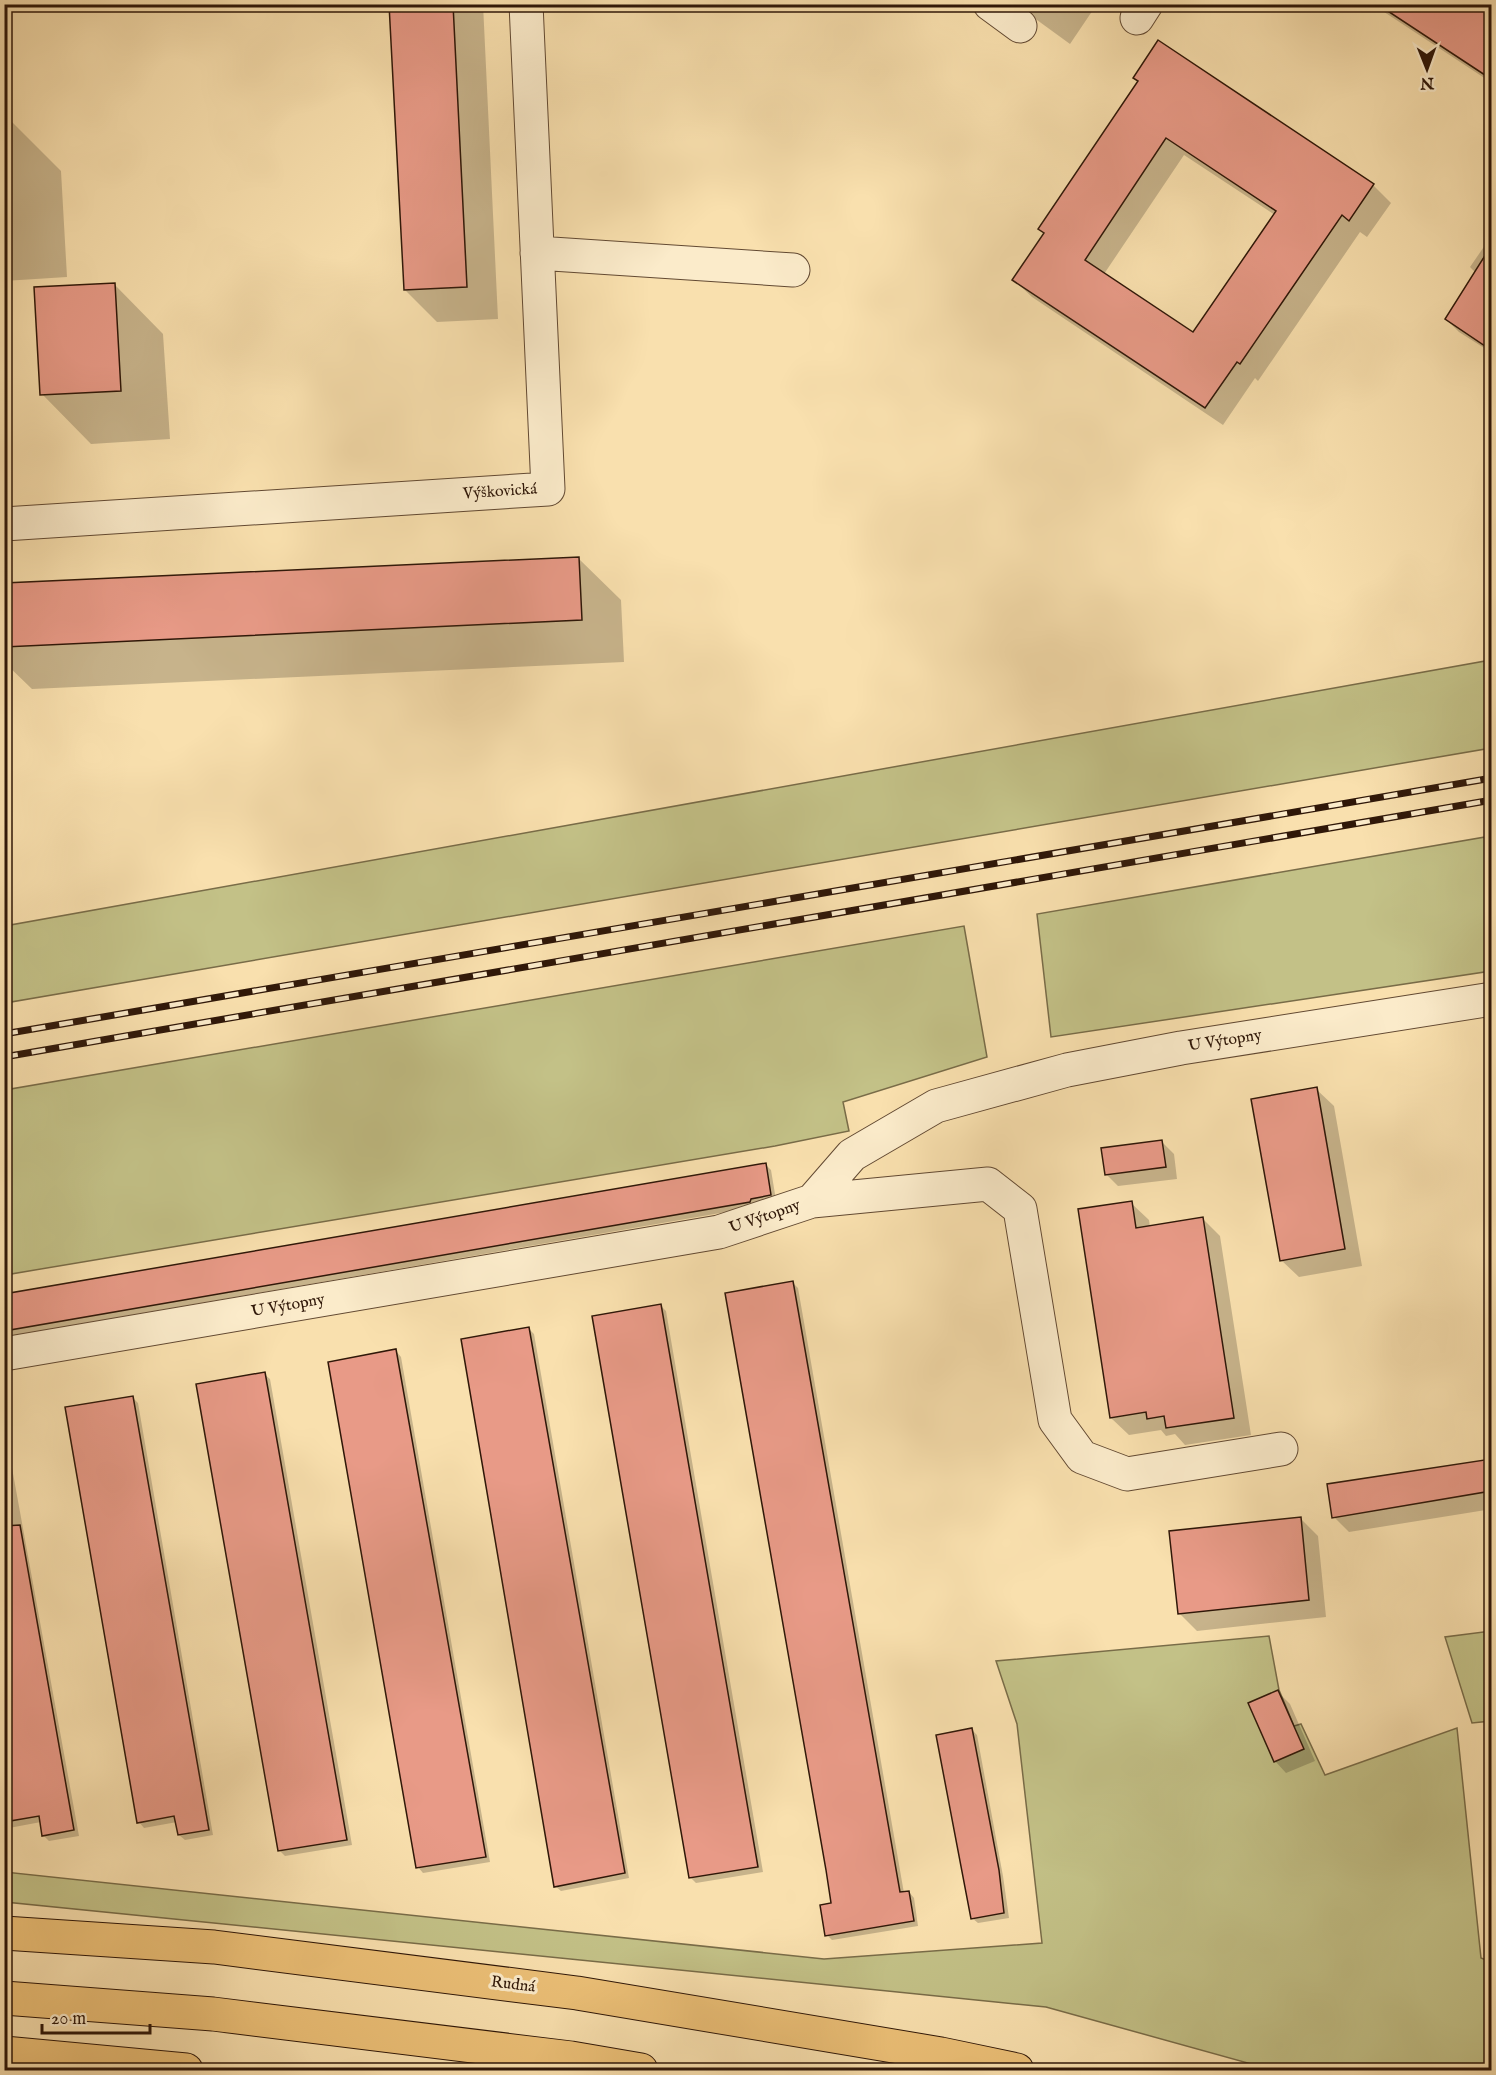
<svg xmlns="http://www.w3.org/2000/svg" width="1496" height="2075" font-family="'IM FELL English',serif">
  <rect width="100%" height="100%" fill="#f9e0ae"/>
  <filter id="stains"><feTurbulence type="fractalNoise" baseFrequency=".00333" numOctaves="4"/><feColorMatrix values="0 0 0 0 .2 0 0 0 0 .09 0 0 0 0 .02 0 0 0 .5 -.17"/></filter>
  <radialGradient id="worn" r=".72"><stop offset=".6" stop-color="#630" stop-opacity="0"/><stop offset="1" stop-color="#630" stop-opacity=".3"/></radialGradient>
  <path fill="#c3c187" stroke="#796c48" stroke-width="1.5" d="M1491,660V748L5,1003V926Z
    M1491,836V971L1051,1037L1037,914Z
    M964,926L987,1057L843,1102L849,1131L775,1146L5,1275V1090Z
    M1491,1631V1721L1472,1723L1445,1637Z
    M1269,1636L1279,1690L1294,1726L1301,1724L1325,1775L1457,1728L1481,1958L1491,1962V2070H1273L1046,2007L5,1902V1872L824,1959L1042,1943L1017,1724L996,1661Z"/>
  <path fill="#0003" fill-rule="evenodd" d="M391,4H483L498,319L437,322L405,290Z
    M1013,4H1097L1070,44L1026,12Z
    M1372,4H1492V83Z
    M1158,42L1373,185L1391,203L1367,237L1360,232L1258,381L1255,378L1223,425L1032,297L1014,280L1045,234L1040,229L1139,82ZM1184,155L1275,215L1194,334L1104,274Z
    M4,122H12L61,171L67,277L4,281Z
    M1492,235V353L1459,332L1446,319L1476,273L1470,267Z
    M114,284L163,334L170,439L91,444L42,394Z
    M578,558L621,600L624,662L32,689L4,662V585Z
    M1316,1089L1334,1106L1362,1266L1299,1277L1281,1260Z
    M1162,1142L1174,1154L1177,1179L1118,1186L1106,1174Z
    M765,1164L771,1170L776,1200L755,1207L4,1337V1295Z
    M1131,1203L1149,1220L1150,1227L1203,1219L1220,1236L1251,1435L1185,1445L1175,1434L1166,1436L1161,1430L1129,1435L1111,1418Z
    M793,1283L798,1288L904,1893L909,1892L914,1898L918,1926L832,1940L827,1935L832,1904Z
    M660,1305L666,1311L763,1872L696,1883L690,1877Z
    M528,1328L534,1334L629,1878L561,1891L555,1886Z
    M396,1351L401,1357L490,1862L423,1873L418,1867Z
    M264,1374L270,1379L352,1845L285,1856L280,1851Z
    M132,1397L138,1403L213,1835L185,1840L179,1835L177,1822L144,1828L139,1822Z
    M4,1424L79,1836L49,1841L43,1835L41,1822L9,1828L4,1823Z
    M1492,1460V1509L1349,1532L1334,1517L1329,1485Z
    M1300,1518L1318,1536L1326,1617L1197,1631L1179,1613Z
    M1278,1692L1290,1704L1315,1761L1286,1773L1275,1761Z
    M972,1730L977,1735L1003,1876L1009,1918L978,1923L972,1918Z"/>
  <path fill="#e89a87" stroke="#2f1708" stroke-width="1.5" fill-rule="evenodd" d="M389,4H453L467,287L404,290Z
    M1377,4H1491V79Z
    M1158,40L1374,184L1349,221L1342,215L1240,364L1237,362L1205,408L1012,280L1044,233L1038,229L1138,81L1133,78ZM1166,138L1276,211L1193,332L1085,260Z
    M1491,246V350L1445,319Z
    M115,283L121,391L40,395L34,287Z
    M579,557L582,620L4,647V583Z
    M1317,1087L1345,1249L1280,1261L1251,1099Z
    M1162,1140L1166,1167L1105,1175L1101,1148Z
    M766,1163L771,1195L751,1199L750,1202L4,1331V1294Z
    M1132,1201L1136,1228L1203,1217L1234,1418L1166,1428L1164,1416L1147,1419L1146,1412L1110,1418L1078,1209Z
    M793,1281L900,1892L909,1891L914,1921L825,1936L820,1905L831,1903L826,1870L725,1293Z
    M661,1304L758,1867L689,1878L592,1316Z
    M529,1327L625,1873L554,1887L461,1339Z
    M396,1349L486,1857L416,1868L328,1362Z
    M265,1372L347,1840L278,1851L196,1384Z
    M133,1396L209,1830L178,1835L174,1816L137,1823L65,1407Z
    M1491,1459V1491L1332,1518L1327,1484Z
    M1301,1517L1309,1600L1178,1614L1169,1531Z
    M20,1525L74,1830L42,1836L39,1816L4,1822V1526Z
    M1278,1690L1304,1749L1274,1762L1248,1703Z
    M972,1728L999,1870L1004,1913L971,1919L936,1735Z"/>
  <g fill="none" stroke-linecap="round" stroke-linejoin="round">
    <defs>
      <path id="minor" d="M990,4L1020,26
        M1137,18L1146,4
        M537,253L793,270
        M4,524L548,489L526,4
        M812,1201L988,1184L1020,1209L1055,1420L1082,1457L1127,1474L1281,1449
        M4,1354L719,1232L812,1201L852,1155L936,1106L1067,1070L1181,1048L1492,999"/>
      <path id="highway" d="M4,1933L214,1947L577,1993L941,2054L1017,2070
        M4,1998L213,2014L571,2058L641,2070
        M4,2053L186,2070"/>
    </defs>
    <use href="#minor" stroke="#624932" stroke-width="35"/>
    <use href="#highway" stroke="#2f1708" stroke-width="35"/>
    <use href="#minor" stroke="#fbebca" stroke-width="33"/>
    <use href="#highway" stroke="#ecc077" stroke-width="33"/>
    <defs>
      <path id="rail" d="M4,1034L1492,778
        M4,1057L1492,800"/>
    </defs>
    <use href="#rail" stroke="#2f1708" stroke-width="7"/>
    <use href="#rail" stroke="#fbebca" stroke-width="4.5" stroke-dasharray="14" stroke-linecap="butt"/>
  </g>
  <g text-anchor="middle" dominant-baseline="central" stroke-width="6" stroke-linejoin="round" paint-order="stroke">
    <g font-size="16" fill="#2f1708" stroke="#fbebca">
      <text transform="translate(500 492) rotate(-4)">Výškovická</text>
      <text transform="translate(1225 1041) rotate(-9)">U Výtopny</text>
      <text transform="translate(765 1217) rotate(-19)">U Výtopny</text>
      <text transform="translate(288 1306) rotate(-10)">U Výtopny</text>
      <text transform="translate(513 1985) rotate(7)">Rudná</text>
    </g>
  </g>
  <rect width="1496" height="2075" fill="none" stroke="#f9e0ae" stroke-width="24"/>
  <rect x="6" y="6" width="1484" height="2063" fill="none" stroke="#2f1708" stroke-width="3"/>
  <rect x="12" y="12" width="1472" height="2051" fill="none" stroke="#2f1708" stroke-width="1.5"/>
  <g transform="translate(1427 69) rotate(179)" stroke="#fbebca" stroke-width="4.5" paint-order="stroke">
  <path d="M0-4.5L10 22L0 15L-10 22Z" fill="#2f1708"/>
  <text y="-9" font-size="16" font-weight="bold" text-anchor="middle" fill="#2f1708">N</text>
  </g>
  <path d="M42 2024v9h108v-9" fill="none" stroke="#2f1708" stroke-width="3"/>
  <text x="51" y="2024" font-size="18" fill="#2f1708" stroke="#fbebca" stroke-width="4.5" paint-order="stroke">20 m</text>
  <rect width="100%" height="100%" filter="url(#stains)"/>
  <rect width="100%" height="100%" fill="url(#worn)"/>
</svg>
